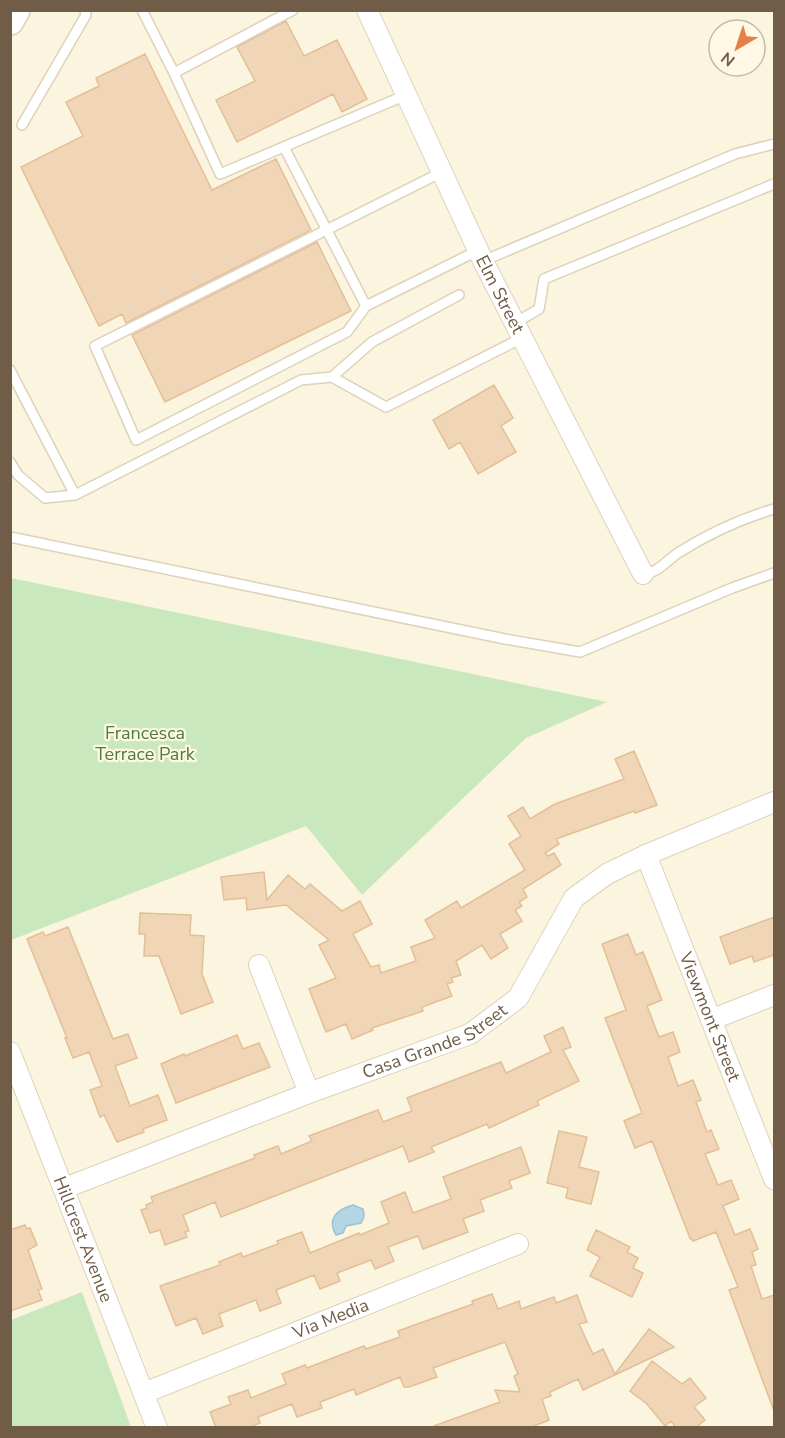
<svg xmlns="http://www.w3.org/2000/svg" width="785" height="1438" font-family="'Nunito Sans',sans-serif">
  <rect width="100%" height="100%" fill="#fbf4de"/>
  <path fill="#c9e8be" d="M11,578L607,702L526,738L362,895L306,826L11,940Z
    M82,1292L131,1427H11V1320Z"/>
  <path fill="#b4d6e4" stroke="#9ac4d5" stroke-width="1.5" d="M353,1205L363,1209C365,1215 364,1218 361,1223L346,1226L343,1233L336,1235C326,1219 338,1209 353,1205Z"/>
  <path fill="#f0d6b7" stroke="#e2bf97" stroke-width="1.5" d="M286,21L304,56L337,40L367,99L342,112L333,94L237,142L216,100L255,81L237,47Z
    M145,54L212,190L276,159L311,230L126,323L122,314L99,326L21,167L83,136L66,102L99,86L96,78Z
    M317,242L351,311L165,402L132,335Z
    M494,385L513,418L501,426L516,452L478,474L460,442L449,449L433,420Z
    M634,751L657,805L635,813L634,811L556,839L559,844L545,853L548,856L554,853L561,865L523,889L527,897L519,902L522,906L515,910L522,921L500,934L508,948L491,959L482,945L456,961L461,975L451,978L453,982L447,984L452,996L422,1007L423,1011L372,1028L373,1030L352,1039L346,1024L326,1032L309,989L336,978L319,945L329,940L286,905L247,910L246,898L224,900L221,877L264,872L267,900L288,875L305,889L310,884L342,911L360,901L372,924L353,934L371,967L379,965L381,973L416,961L411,947L435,938L425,920L457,901L461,908L525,870L509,844L521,836L508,816L523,807L530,819L555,804L624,779L615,759Z
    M140,913L191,915L190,935L204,936L202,974L213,1002L181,1014L159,956H144L145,934H139Z
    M774,917V955L754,962L752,956L730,964L720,937Z
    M68,927L113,1039L128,1034L137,1058L115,1066L130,1106L158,1095L167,1120L143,1129L144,1132L117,1142L104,1115L100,1117L90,1090L102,1086L89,1052L73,1058L65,1038H67L27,939L43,932L45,936Z
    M628,934L636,955L643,952L662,1000L647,1006L659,1037L673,1032L680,1052L668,1057L678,1086L693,1080L701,1100L696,1102L707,1132L711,1130L719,1149L705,1154L718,1185L731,1180L739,1199L723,1206L735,1235L750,1229L758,1249L752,1252L756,1265L751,1266L762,1299L774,1295V1411L729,1290L738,1287L716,1232L693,1241L690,1238L652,1141L635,1148L624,1121L642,1113L605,1018L626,1010L602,944Z
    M563,1027L571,1047L563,1050L579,1081L537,1101L539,1105L489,1128L487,1124L431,1147L434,1152L409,1162L403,1146L221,1217L215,1202L183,1215L189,1231L185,1232L187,1237L165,1245L160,1230L150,1233L141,1210L147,1208L146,1205L153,1202L151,1197L255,1158L254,1155L278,1146L281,1154L312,1141L309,1136L378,1110L383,1122L412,1111L407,1098L501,1062L506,1073L551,1052L544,1036Z
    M237,1035L243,1049L259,1043L270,1067L176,1103L161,1064L184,1054L185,1056Z
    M559,1131L587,1137L579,1167L599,1172L591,1204L566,1198L568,1188L547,1183Z
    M521,1147L530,1173L509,1181L512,1188L480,1200L484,1211L463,1219L468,1232L423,1249L418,1236L388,1247L394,1261L375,1269L371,1260L337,1273L340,1281L320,1289L314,1275L276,1290L281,1303L260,1311L256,1300L219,1314L223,1326L203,1334L196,1318L176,1326L160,1286L220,1265L219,1262L241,1253L243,1257L278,1244L277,1241L302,1232L310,1253L359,1233L360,1235L389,1223L381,1202L405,1192L413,1213L451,1199L443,1177Z
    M25,1225L27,1229L30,1228L37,1245L28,1250L42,1289L38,1290L42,1300L10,1311V1230Z
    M596,1230L630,1247L627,1252L638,1258L633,1268L643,1273L632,1297L590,1276L600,1257L587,1250Z
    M492,1294L498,1309L519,1301L521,1309L554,1297L556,1303L577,1295L587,1322L579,1324L593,1354L603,1349L615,1374L649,1329L674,1347L583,1390L578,1379L550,1392L551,1396L542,1399L549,1420L529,1428H435L434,1426L500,1402L495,1390L520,1392L514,1376L518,1374L505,1342L433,1368L437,1377L409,1387H404L400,1377L356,1395L354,1389L320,1402L322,1408L297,1417L292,1404L258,1417L260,1423L247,1428H216L210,1412L231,1404L228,1397L248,1390L251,1398L286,1384L282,1374L305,1365L307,1368L364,1346L366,1349L400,1337L398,1331L473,1304L472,1301Z
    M652,1361L682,1384L690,1378L706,1398L694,1407L705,1420L695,1428H676L671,1421L665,1426L647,1404L630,1391Z"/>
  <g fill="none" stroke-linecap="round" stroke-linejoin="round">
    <defs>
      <path id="lane" d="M142,10L174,73L220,174L406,95
        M174,73L293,10
        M22,125L86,15L85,10
        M284,147L366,306
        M442,172L95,346L136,440L347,332L366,306L479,250
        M483,261L735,154L774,144
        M515,323L539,309L544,279L774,184
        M10,370L75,495L301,380L332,377L386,407L522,338
        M332,377L372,342L459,295
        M10,462L18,475L45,498L75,495
        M10,537L505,639L580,652L732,588L774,573
        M643,574C658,573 666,561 678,553C708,534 740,519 774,509"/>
      <g id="street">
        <path id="s1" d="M367,10L483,261L643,574"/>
        <path id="s2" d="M646,855L774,1179"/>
        <path d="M259,965L309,1093"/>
        <path d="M713,1019L774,995"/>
        <path id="s3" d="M10,1052L157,1428"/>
        <path id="s4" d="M65,1188L309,1093L470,1034L518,998L574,898L607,874L646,855L774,802"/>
        <path id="s5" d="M144,1393L518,1244"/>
      </g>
      <path id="secondary" d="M10,21L16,10"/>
    </defs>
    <use href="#lane" stroke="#dfd1bb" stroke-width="12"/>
    <use href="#street" stroke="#dfd1bb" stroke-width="22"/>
    <use href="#secondary" stroke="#e1d0b6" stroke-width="30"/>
    <use href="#lane" stroke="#fff" stroke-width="9"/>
    <use href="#street" stroke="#fff" stroke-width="20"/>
    <use href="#secondary" stroke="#fff" stroke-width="27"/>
  </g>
  <g text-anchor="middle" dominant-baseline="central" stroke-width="4.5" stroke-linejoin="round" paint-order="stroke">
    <g font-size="18" fill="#705c47" stroke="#fff8e4">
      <text stroke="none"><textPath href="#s1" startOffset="314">Elm Street</textPath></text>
      <text stroke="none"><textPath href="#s2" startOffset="174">Viewmont Street</textPath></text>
      <text stroke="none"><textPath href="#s4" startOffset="398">Casa Grande Street</textPath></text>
      <text stroke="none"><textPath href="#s3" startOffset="201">Hillcrest Avenue</textPath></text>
      <text stroke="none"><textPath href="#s5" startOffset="201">Via Media</textPath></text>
    </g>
    <g font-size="18" fill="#4b7c42" stroke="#fff8e4">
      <text x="145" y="733">Francesca<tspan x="145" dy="21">Terrace Park</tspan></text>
    </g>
  </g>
  <rect width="785" height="1438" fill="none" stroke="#705c47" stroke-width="24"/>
  <g transform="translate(737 48) rotate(219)"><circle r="28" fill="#fff8e4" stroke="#c6baa5" stroke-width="1.5"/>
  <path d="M0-4.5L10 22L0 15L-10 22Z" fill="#e57f44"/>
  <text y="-9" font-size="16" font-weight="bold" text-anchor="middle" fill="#705c47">N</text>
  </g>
</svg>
